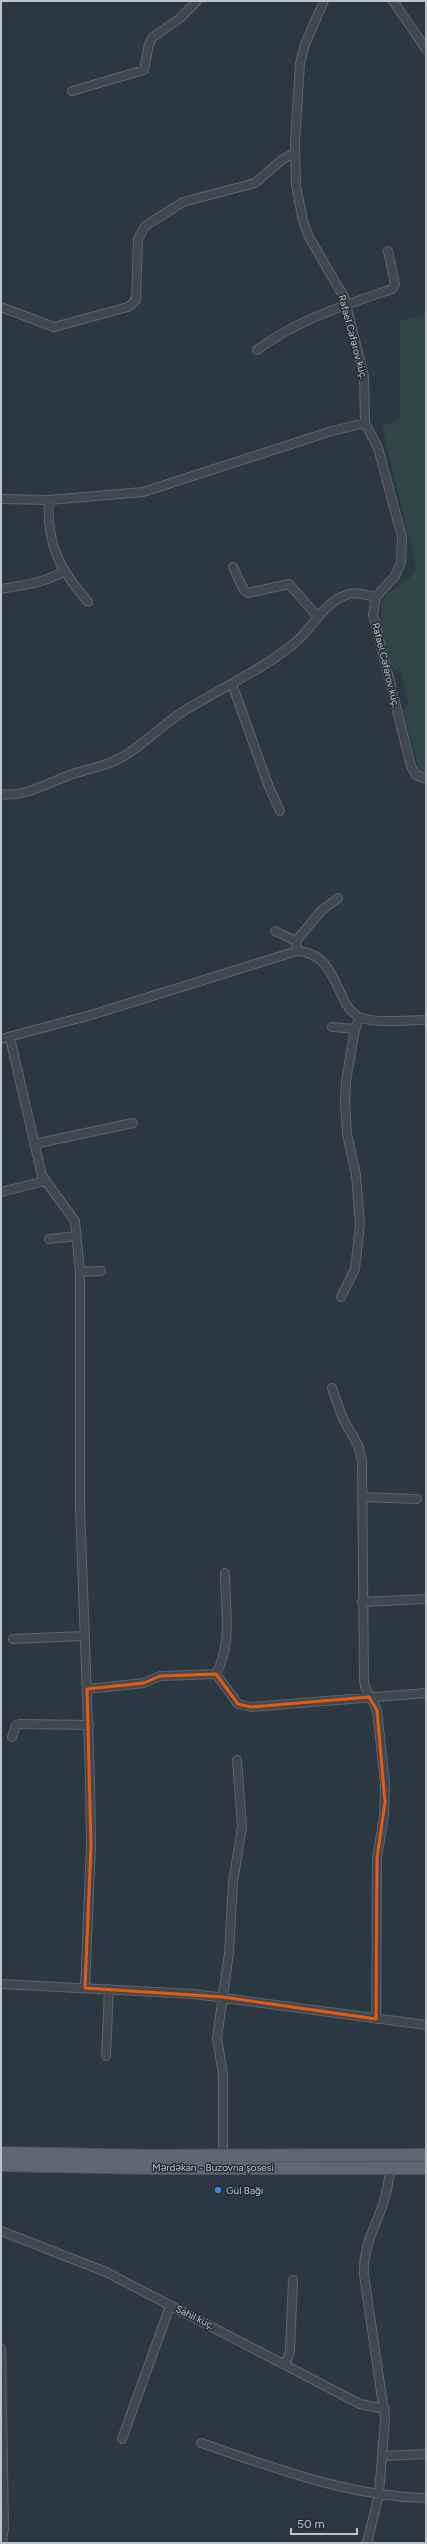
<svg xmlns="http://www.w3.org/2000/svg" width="427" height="2544" font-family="Figtree,sans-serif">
  <rect width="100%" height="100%" fill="#2b3741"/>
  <path fill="#304544" d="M426,314V774L424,775L420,772L403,710L409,703L401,672L393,670C389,653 372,609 386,596C399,583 406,587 416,567L382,426L393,422L400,416V321Z"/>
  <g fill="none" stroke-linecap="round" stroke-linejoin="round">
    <defs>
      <path id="minor" d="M324,1L305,44L300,64L295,142L296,185L303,221L309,237L344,297L364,376L365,423L378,448L402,537L401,563L395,576L376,597L373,614L411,766L416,775L426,779
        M393,1L426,49
        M72,91L144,70L149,44L153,37L179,19L197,1
        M1,307L54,327L128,307L136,300L138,239L145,226L183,202L255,183L283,159L295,153
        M257,350C297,320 345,305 392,289L395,284L388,251
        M1,499L49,500L143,492L332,431L365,423
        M49,500C46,545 60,569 88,602
        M233,567L244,590L248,593L289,584L317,616
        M1,589C23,585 45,583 64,571
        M232,684L269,787L280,811
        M1,794C25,798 51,781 73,774C91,768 108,766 124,756C147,742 165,722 187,709C222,688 259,671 291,646C312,631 321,604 346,595C356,591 366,595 376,597
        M275,931L296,941
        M297,951L296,941L321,911L338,898
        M332,1027L355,1029
        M10,1038L42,1176L75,1221L80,1272V1506L90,1779L91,1845L85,1988
        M1,1039L91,1015L297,951C339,953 335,1005 359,1017C375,1024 408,1020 426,1020
        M34,1144L133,1123
        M1,1192L45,1181
        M49,1239L77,1236
        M80,1272L101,1271
        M341,1297L355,1269L360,1224L356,1175L347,1134L345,1102L346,1081L355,1029L360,1017
        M332,1388L343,1419L358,1445L362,1461L364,1678L365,1687L377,1710L385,1784L384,1816L377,1858L376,2019
        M362,1497L417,1499
        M362,1602L426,1599
        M13,1639L83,1636
        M216,1674C233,1642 225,1608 225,1573
        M87,1689L144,1683L160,1676L216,1674L238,1704L251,1707L426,1693
        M12,1737L16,1725L20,1724L89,1725
        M1,1984L194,1994L426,2025
        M106,2056L109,1989
        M223,2155V2075L217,2038L229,1953L233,1882L242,1827L237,1760
        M1,2231L106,2272L360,2404L385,2409
        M1,2349L4,2527L2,2543
        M286,2364L290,2351L293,2280
        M122,2439L170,2306
        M201,2443C275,2468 347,2496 426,2498
        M383,2456L426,2454
        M367,2543L379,2494L385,2419L364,2275C363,2245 374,2231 383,2204C387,2192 389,2180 391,2167"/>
      <path id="primary" d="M1,2153L148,2156L426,2155
        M1,2165L149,2168H426"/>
    </defs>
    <use href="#minor" stroke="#5d666e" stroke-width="10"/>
    <use href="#primary" stroke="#4b545d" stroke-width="14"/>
    <use href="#minor" stroke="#3f4851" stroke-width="8"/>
    <use href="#primary" stroke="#5d6771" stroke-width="12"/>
  </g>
  <path fill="none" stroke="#e8590c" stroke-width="3" stroke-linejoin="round" d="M216,1674L238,1704L251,1707L369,1697L377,1710L385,1802L377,1858L376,2019L223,1997L85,1988L91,1845L87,1689L144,1683L160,1676Z"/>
  <circle fill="#3f7fe0" stroke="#232d36" stroke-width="1.5" cx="218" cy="2190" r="4"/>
  <g text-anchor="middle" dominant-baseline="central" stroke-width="3" stroke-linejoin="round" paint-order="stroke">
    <g font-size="10" fill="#bcc3cb" stroke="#232d36">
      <text transform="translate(353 337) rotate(75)">Rafael Cəfərov küç.</text>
      <text transform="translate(386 665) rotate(76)">Rafael Cəfərov küç.</text>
      <text x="213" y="2167">Mərdəkan - Buzovna şosesi</text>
      <text transform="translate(195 2317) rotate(26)">Sahil küç.</text>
    </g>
    <g font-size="10" fill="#bcc3cb" stroke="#232d36" text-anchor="start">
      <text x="226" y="2190">Gül Bağı</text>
    </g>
  </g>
  <rect width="427" height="2544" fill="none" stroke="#bcc3cb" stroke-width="4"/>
  <path d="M291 2528v6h66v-6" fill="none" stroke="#bcc3cb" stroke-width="2"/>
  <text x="297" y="2528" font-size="12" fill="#bcc3cb" stroke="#232d36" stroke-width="3" paint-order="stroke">50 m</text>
</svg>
